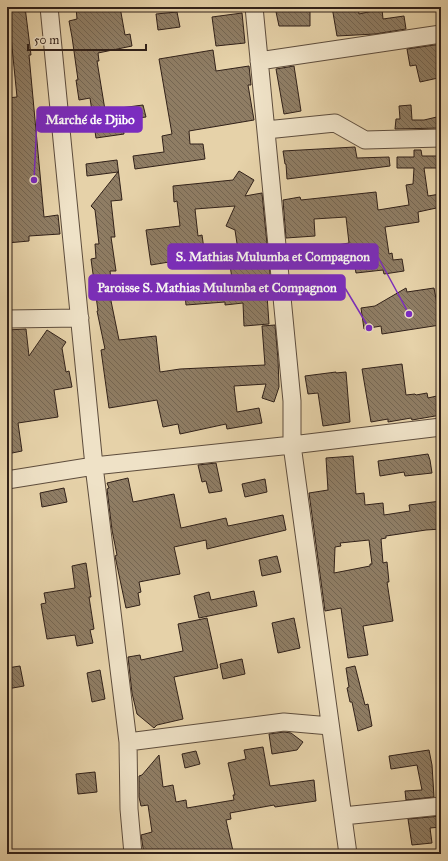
<svg xmlns="http://www.w3.org/2000/svg" width="448" height="861" font-family="'IM FELL Great Primer',serif">
  <defs>
    <pattern id="building-back-hatch" width="6" height="6" patternUnits="userSpaceOnUse"><rect width="6" height="6" fill="#8f7d64"/><path d="M-1 5l2 2M0 0l6 6M5-1l2 2" fill="none" stroke="#756652"/></pattern>
  </defs>
  <rect width="100%" height="100%" fill="#e6d2a9"/>
  <filter id="stains"><feTurbulence type="fractalNoise" baseFrequency=".005" numOctaves="4"/><feColorMatrix values="0 0 0 0 .2 0 0 0 0 .09 0 0 0 0 .02 0 0 0 .5 -.17"/></filter>
  <radialGradient id="worn" r=".72"><stop offset=".6" stop-color="#630" stop-opacity="0"/><stop offset="1" stop-color="#630" stop-opacity=".3"/></radialGradient>
  <path fill="url(#building-back-hatch)" stroke="#312119" fill-rule="evenodd" d="M8,7H25L31,55H29L44,217L58,215L60,234L29,236V241L7,243V98L17,97Z
    M76,7H120L125,35L130,34L132,46L98,53L99,61H97L105,110L143,105L146,117L122,120L124,134L96,138L90,98L79,100L76,80H78L72,37L69,21L77,19Z
    M275,7H310V26H279Z
    M332,7H358L359,14L382,9L383,19L404,16L406,29L375,34L337,36Z
    M177,12L180,27L158,30L156,14Z
    M242,13L245,43L216,46L212,17Z
    M441,44V74H437L438,78L420,82L416,65L410,66L407,49Z
    M213,50L216,71L249,66L251,85H248L254,120L189,131L190,144H203L205,159L135,169L133,156L164,152L162,136L172,134L159,59Z
    M294,66L301,111L284,114L276,69Z
    M411,105L412,120H424L441,116V128L395,129L396,119H400L399,106Z
    M355,147L357,158L389,157L390,166L287,179L286,164H285L283,151Z
    M414,150H421L422,156H441V168H424L428,196L440,194L441,207L418,212L419,222L385,227L389,254L392,253L393,260L402,259L404,271L384,274L383,270L356,273L354,261L328,265L325,247L349,243L346,217L314,219L315,236L286,238L283,200L300,197L301,200L376,192L378,210L409,205L406,185L413,184L414,168H397V157H414Z
    M117,160L122,200L111,201L115,237H111L116,271H110L113,296H110L119,340L156,336L160,372L180,369L265,365L262,326L275,325L278,359L279,387L274,402L262,398L266,384L234,386L237,412L259,408L262,423L227,429L226,424L180,434L178,424L163,427L157,400L109,408L101,350L105,349L97,311H98L91,259L96,258L95,244H99L95,210L91,206L118,172L87,176L86,164Z
    M239,171L254,180L245,196L262,193L272,294L267,295L269,324L244,326L243,303L225,305V302L186,305L184,283L232,279L229,258L239,257L235,230L226,226L235,206L195,209L198,236L202,235L205,256L151,265L146,230L180,226L177,201L174,202L173,186L233,180Z
    M406,288L407,292L434,288L437,304L441,303V317L439,318L440,325L382,334L381,326L364,329L361,308L375,306Z
    M26,329L29,356L47,330L66,342L62,348L66,372L69,371L72,387L54,390L58,417L18,423L22,451L7,454V330Z
    M402,364L406,395L415,394L416,395L427,393L428,398L441,395V415L412,420L411,418L388,422V419L371,422L362,369Z
    M336,372V373L346,372L350,422L323,426L318,393L308,394L305,376Z
    M428,454L430,460L432,473L405,476L404,472L380,476L378,461Z
    M353,456L356,494L364,493L365,505L383,503L384,515L410,511L409,505L441,501V529L426,530L386,536V538L381,539L383,563L387,562L389,582H387L393,621L363,626L368,655L348,658L341,608L325,611L309,493L328,490L326,458ZM369,540L372,564H370V566L334,573L335,547L341,546L340,543Z
    M216,463L222,491L209,493L206,481L202,482L198,465Z
    M128,478L133,502L174,494L181,528L226,518L228,526L283,515L286,530L207,549L206,540L174,547L180,574L139,582L141,592L138,593L140,605L126,608L115,556L117,555L112,530L107,489L109,488L107,483Z
    M265,479L267,492L245,497L242,484Z
    M64,488L67,502L42,507L40,493Z
    M277,556L281,572L262,576L259,560Z
    M86,563L91,597H89L94,629L90,630L93,643L77,646L75,635L47,639L41,604L46,603L44,593L75,588L72,566Z
    M254,591L257,606L199,618L194,596L209,592L211,600Z
    M207,618L218,668L174,677L183,719L157,725L154,728L137,714L132,693L128,657L140,655L141,660L183,651L178,624Z
    M294,618L300,648L278,653L272,623Z
    M242,659L245,674L223,679L220,664Z
    M20,666L24,686L7,689V668Z
    M355,666L365,705L368,704L372,726L358,731L352,702H350L347,688L349,687L346,668Z
    M100,670L105,699L92,702L87,673Z
    M284,732L291,733L303,742L297,750L272,754L269,734Z
    M263,747L270,786L314,780L316,801L275,807L274,805L230,813L231,819L226,820L233,851L220,854H144L141,835L152,832L148,805L141,806L139,797V776L142,775L159,755L163,787L173,785L176,802L186,800L187,808L234,800L233,795H235L228,763L246,759L244,750Z
    M429,750L432,765L434,797L406,800L405,791L422,790L417,765L391,769L389,756Z
    M196,751L200,764L185,768L182,754Z
    M95,772L97,792L78,794L76,774Z
    M441,816V827L430,828L432,843L412,845L408,819Z"/>
  <g fill="none" stroke-linecap="round" stroke-linejoin="round">
    <defs>
      <path id="minor" d="M49,7L94,466L128,742L129,809L133,854
        M254,7L292,401V445L348,854
        M259,61L441,34
        M266,130L335,123L365,140L441,138
        M7,319L80,318
        M7,480L94,466L292,445L441,427
        M128,742L284,722L330,726
        M343,816L441,806"/>
    </defs>
    <use href="#minor" stroke="#5e4d3d" stroke-width="19"/>
    <use href="#minor" stroke="#efe2c7" stroke-width="17"/>
  </g>
  <path fill="none" stroke="#7b2cbf" stroke-width="1.5" d="M34 180L37 119M409 314L378 257M369 328L345 288"/>
  <g fill="#7b2cbf" stroke="#efe2c7" stroke-width="1.5">
    <circle cx="34" cy="180" r="4"/>
    <circle cx="409" cy="314" r="4"/>
    <circle cx="369" cy="328" r="4"/>
  </g>
  <g fill="#7b2cbf" stroke="#7b2cbf" stroke-width="1.5">
    <rect x="37" y="107" width="105" height="25" rx="4"/>
    <rect x="168" y="244" width="210" height="25" rx="4"/>
    <rect x="89" y="275" width="256" height="25" rx="4"/>
  </g>
  <g font-size="13" text-anchor="middle" font-weight="bold" fill="#fff">
    <text x="90" y="124">Marché de Djibo</text>
    <text x="273" y="261">S. Mathias Mulumba et Compagnon</text>
    <text x="217" y="292">Paroisse S. Mathias Mulumba et Compagnon</text>
  </g>
  <rect width="448" height="861" fill="none" stroke="#e6d2a9" stroke-width="24"/>
  <rect x="8" y="8" width="432" height="845" fill="none" stroke="#312119" stroke-width="2"/>
  <rect x="12" y="12" width="424" height="837" fill="none" stroke="#312119"/>
  <path d="M28 44v6h118v-6" fill="none" stroke="#312119" stroke-width="2"/>
  <text x="34" y="44" font-size="12" fill="#312119" stroke="#efe2c7" stroke-width="3" paint-order="stroke">50 m</text>
  <rect width="100%" height="100%" filter="url(#stains)"/>
  <rect width="100%" height="100%" fill="url(#worn)"/>
</svg>
